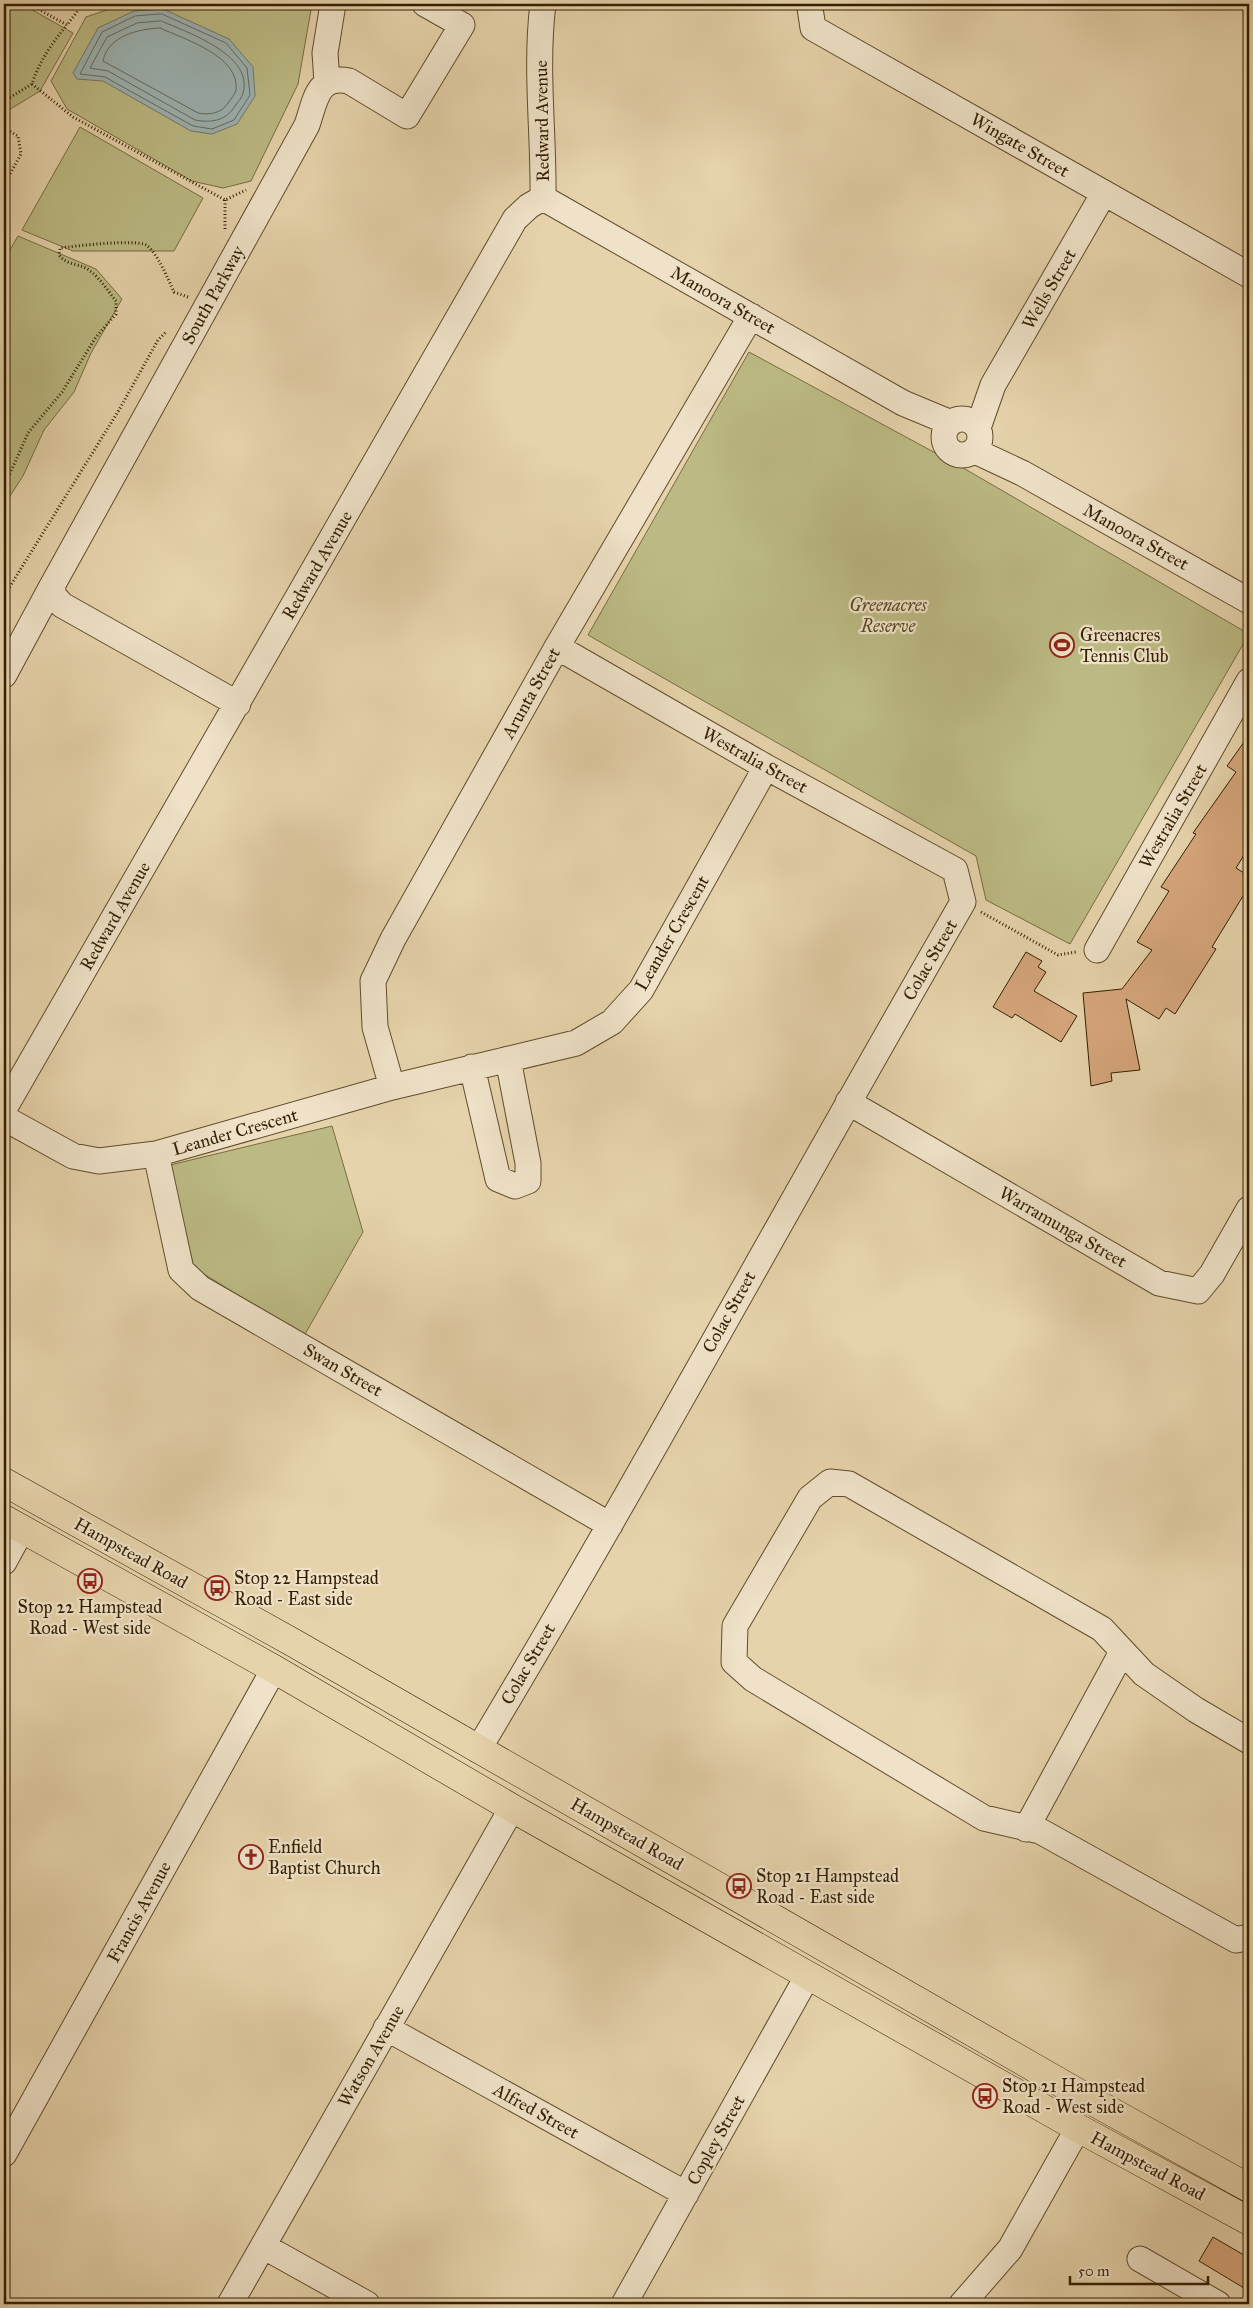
<svg xmlns="http://www.w3.org/2000/svg" width="1253" height="2308" font-family="'IM FELL Great Primer',serif">
  <rect width="100%" height="100%" fill="#e6d3ab"/>
  <filter id="stains"><feTurbulence type="fractalNoise" baseFrequency=".004" numOctaves="4"/><feColorMatrix values="0 0 0 0 .2 0 0 0 0 .09 0 0 0 0 .02 0 0 0 .5 -.17"/></filter>
  <radialGradient id="worn" r=".72"><stop offset=".6" stop-color="#630" stop-opacity="0"/><stop offset="1" stop-color="#630" stop-opacity=".3"/></radialGradient>
  <path fill="#bcba84" stroke="#786c42" d="M4,4H22L73,33L40,91L4,113Z
    M124,4H211L219,6L221,4H312L298,84L251,181L223,188L192,181L67,109L51,81L86,17Z
    M80,127L203,198L174,251H73L22,230Z
    M18,236L96,269L122,299L91,353L74,392L44,430L23,476L8,499L4,494V260Z
    M749,352L965,469L1249,634L1070,944L986,900L976,856L588,635Z
    M332,1126L363,1232L304,1336L194,1268L170,1165Z"/>
  <path fill="#9cb4b5" stroke="#72786d" d="M163,9L229,39L253,67L255,96L237,124L212,134L191,131L103,81L77,79L73,73L98,28L134,11Z"/>
  <g fill="none" stroke-linecap="round" stroke-linejoin="round">
    <path stroke="#686a5a" stroke-width="1" d="M162,14L226,43L247,68L250,95L234,120L212,129L193,126L105,77L80,74L102,32L135,16Z
      M161,21C187,32 254,55 243,93C242,98 237,103 235,106C226,121 211,123 195,120L108,71L90,68L107,37L137,23Z
      M160,28C184,39 240,56 236,90C235,94 231,99 228,103C221,114 209,115 198,113L103,61C108,36 138,29 160,28Z"/>
  </g>
  <path fill="#d6a67c" stroke="#331f00" d="M1249,735V847L1236,868L1249,876V899L1243,896L1212,947L1216,949L1175,1014L1166,1008L1159,1019L1126,999L1140,1070L1111,1073L1112,1081L1091,1086L1083,993L1122,989L1152,950L1137,942L1169,891L1161,887L1196,834L1193,833L1236,772L1227,766Z
    M1026,952L1042,961L1038,967L1046,972L1034,991L1077,1016L1061,1042L1015,1014L1012,1018L993,1007Z
    M1213,2237L1249,2258V2291L1199,2261Z"/>
  <g fill="none" stroke-linecap="round" stroke-linejoin="round">
    <defs>
      <path id="minor" d="M812,4L810,8L813,28L1249,275
        M327,82L325,53L333,4
        M543,198L903,403L951,423
        M944 437a18 18 0 1 1 36 0a18 18 0 1 1-36 0Z
        M978,428L993,385L1104,193
        M975,451L1022,473L1249,601
        M4,675L52,586
        M238,704L62,605L54,596L52,586L307,125C315,102 317,74 349,81L407,116L462,25L425,4
        M1097,950L1249,681
        M472,1067L498,1179L515,1186L528,1181V1163L508,1059
        M392,1087L375,1027L373,981L393,939L557,647L751,316
        M848,1102L1159,1283L1198,1291L1212,1274L1249,1209
        M4,1109L515,219L529,206L543,198C544,133 535,68 543,4
        M4,1118L73,1156L99,1161L156,1154L392,1087L576,1043L612,1022L641,990L766,767
        M156,1154L181,1270L200,1288L610,1525
        M4,1562L22,1529
        M1249,1741L1196,1710L1144,1674L1102,1629L849,1484L830,1482L810,1498L735,1626L734,1662L753,1679L984,1818L1040,1831L1236,1940L1249,1937
        M478,1750C645,1471 800,1184 963,902L955,870L766,767L557,647
        M1026,1829L1122,1652
        M386,2028L686,2194
        M4,2154L274,1669
        M263,2246L367,2304
        M1140,2259L1218,2304
        M230,2304L512,1808
        M624,2304L808,1975
        M962,2304L1010,2249L1078,2128"/>
      <path id="highway" d="M4,1482L292,1642L1094,2102L1249,2188
        M4,1519L274,1669L512,1808L1078,2128L1249,2221"/>
    </defs>
    <use href="#minor" stroke="#604c2b" stroke-width="27"/>
    <use href="#highway" stroke="#331f00" stroke-width="29"/>
    <path stroke="#331f00" stroke-width="3" stroke-dasharray="1 2.5" stroke-linecap="butt" d="M29,4L67,25L83,4
      M91,4H95
      M32,84L73,117L225,200L246,190
      M4,101L32,84C39,62 52,43 67,25
      M4,128L18,136L21,154L4,185
      M225,229V200
      M4,487L28,433L62,392L96,337L116,314V301C108,291 100,278 90,271C81,263 67,266 59,255L60,248C74,246 136,239 146,245C157,252 168,279 174,292L188,297
      M4,596L119,410L158,340L167,331
      M981,912L1058,955L1076,952"/>
    <use href="#minor" stroke="#efe2c8" stroke-width="25"/>
    <use href="#highway" stroke="#e6d3ab" stroke-width="28"/>
  </g>
  <defs>
    <symbol id="stadium-ring" viewBox="-11 -11 22 22"><circle r="9.5" fill="#efe2c8" stroke="#8f2418" stroke-width="1.5"/><path d="M0-5a6.5 5 0 1 0 0 10a6.5 5 0 1 0 0-10ZM-3.5-1.8h7v3.6h-7Z" fill="#8f2418"/></symbol>
    <symbol id="bus-ring" viewBox="-11 -11 22 22"><circle r="9.5" fill="#efe2c8" stroke="#8f2418" stroke-width="1.5"/><path d="M-5-6H5V4H4V6H2V4H-2V6H-4V4H-5ZM-3.5-4V0h7V-4ZM-3.5 1.2v1.5H-2V1.2ZM2 1.2v1.5H3.5V1.2Z" fill="#8f2418"/></symbol>
    <symbol id="church-ring" viewBox="-11 -11 22 22"><circle r="9.5" fill="#efe2c8" stroke="#8f2418" stroke-width="1.5"/><path d="M-1.2-6h2.4v3.5h3.3v2.4h-3.3V6h-2.4V-.1h-3.3v-2.4h3.3Z" fill="#8f2418"/></symbol>
  </defs>
  <g fill-rule="evenodd">
    <use href="#stadium-ring" x="1048" y="631" width="28" height="28"/>
    <use href="#bus-ring" x="76" y="1567" width="28" height="28"/>
    <use href="#bus-ring" x="203" y="1574" width="28" height="28"/>
    <use href="#church-ring" x="237" y="1843" width="28" height="28"/>
    <use href="#bus-ring" x="725" y="1872" width="28" height="28"/>
    <use href="#bus-ring" x="971" y="2082" width="28" height="28"/>
  </g>
  <g text-anchor="middle" dominant-baseline="central" stroke-width="4.5" stroke-linejoin="round" paint-order="stroke">
    <g font-size="18" fill="#331f00" stroke="#efe2c8">
      <text transform="translate(542 121) rotate(-91)">Redward Avenue</text>
      <text transform="translate(1020 145) rotate(30)">Wingate Street</text>
      <text transform="translate(1049 289) rotate(-60)">Wells Street</text>
      <text transform="translate(213 295) rotate(-61)">South Parkway</text>
      <text transform="translate(723 300) rotate(30)">Manoora Street</text>
      <text transform="translate(1136 537) rotate(29)">Manoora Street</text>
      <text transform="translate(317 565) rotate(-60)">Redward Avenue</text>
      <text transform="translate(531 693) rotate(-61)">Arunta Street</text>
      <text transform="translate(755 760) rotate(29)">Westralia Street</text>
      <text transform="translate(1173 816) rotate(-60)">Westralia Street</text>
      <text transform="translate(115 916) rotate(-60)">Redward Avenue</text>
      <text transform="translate(672 933) rotate(-60)">Leander Crescent</text>
      <text transform="translate(930 960) rotate(-60)">Colac Street</text>
      <text transform="translate(235 1132) rotate(-16)">Leander Crescent</text>
      <text transform="translate(1063 1227) rotate(30)">Warramunga Street</text>
      <text transform="translate(729 1312) rotate(-61)">Colac Street</text>
      <text transform="translate(343 1370) rotate(30)">Swan Street</text>
      <text transform="translate(131 1553) rotate(29)">Hampstead Road</text>
      <text transform="translate(528 1664) rotate(-60)">Colac Street</text>
      <text transform="translate(627 1834) rotate(30)">Hampstead Road</text>
      <text transform="translate(139 1912) rotate(-61)">Francis Avenue</text>
      <text transform="translate(371 2056) rotate(-60)">Watson Avenue</text>
      <text transform="translate(536 2111) rotate(29)">Alfred Street</text>
      <text transform="translate(716 2140) rotate(-61)">Copley Street</text>
      <text transform="translate(1148 2166) rotate(28)">Hampstead Road</text>
    </g>
    <g font-size="18" font-style="italic" fill="#554621" stroke="#efe2c8">
      <text x="888" y="605">Greenacres<tspan x="888" dy="21">Reserve</tspan></text>
    </g>
    <g font-size="18" fill="#331f00" stroke="#efe2c8" text-anchor="start">
      <text x="1080" y="635">Greenacres<tspan x="1080" dy="21">Tennis Club</tspan></text>
      <text x="234" y="1578">Stop 22 Hampstead<tspan x="234" dy="21">Road - East side</tspan></text>
      <text x="90" y="1607" text-anchor="middle">Stop 22 Hampstead<tspan x="90" dy="21">Road - West side</tspan></text>
      <text x="268" y="1847">Enfield<tspan x="268" dy="21">Baptist Church</tspan></text>
      <text x="756" y="1876">Stop 21 Hampstead<tspan x="756" dy="21">Road - East side</tspan></text>
      <text x="1002" y="2086">Stop 21 Hampstead<tspan x="1002" dy="21">Road - West side</tspan></text>
    </g>
  </g>
  <rect width="1253" height="2308" fill="none" stroke="#e6d3ab" stroke-width="20"/>
  <rect x="5" y="5" width="1243" height="2298" fill="none" stroke="#331f00" stroke-width="2.5"/>
  <rect x="10" y="10" width="1233" height="2288" fill="none" stroke="#331f00"/>
  <path d="M1070 2276v8h138v-8" fill="none" stroke="#331f00" stroke-width="2.5"/>
  <text x="1078" y="2276" font-size="15" fill="#331f00" stroke="#efe2c8" stroke-width="4" paint-order="stroke">50 m</text>
  <rect width="100%" height="100%" filter="url(#stains)"/>
  <rect width="100%" height="100%" fill="url(#worn)"/>
</svg>
